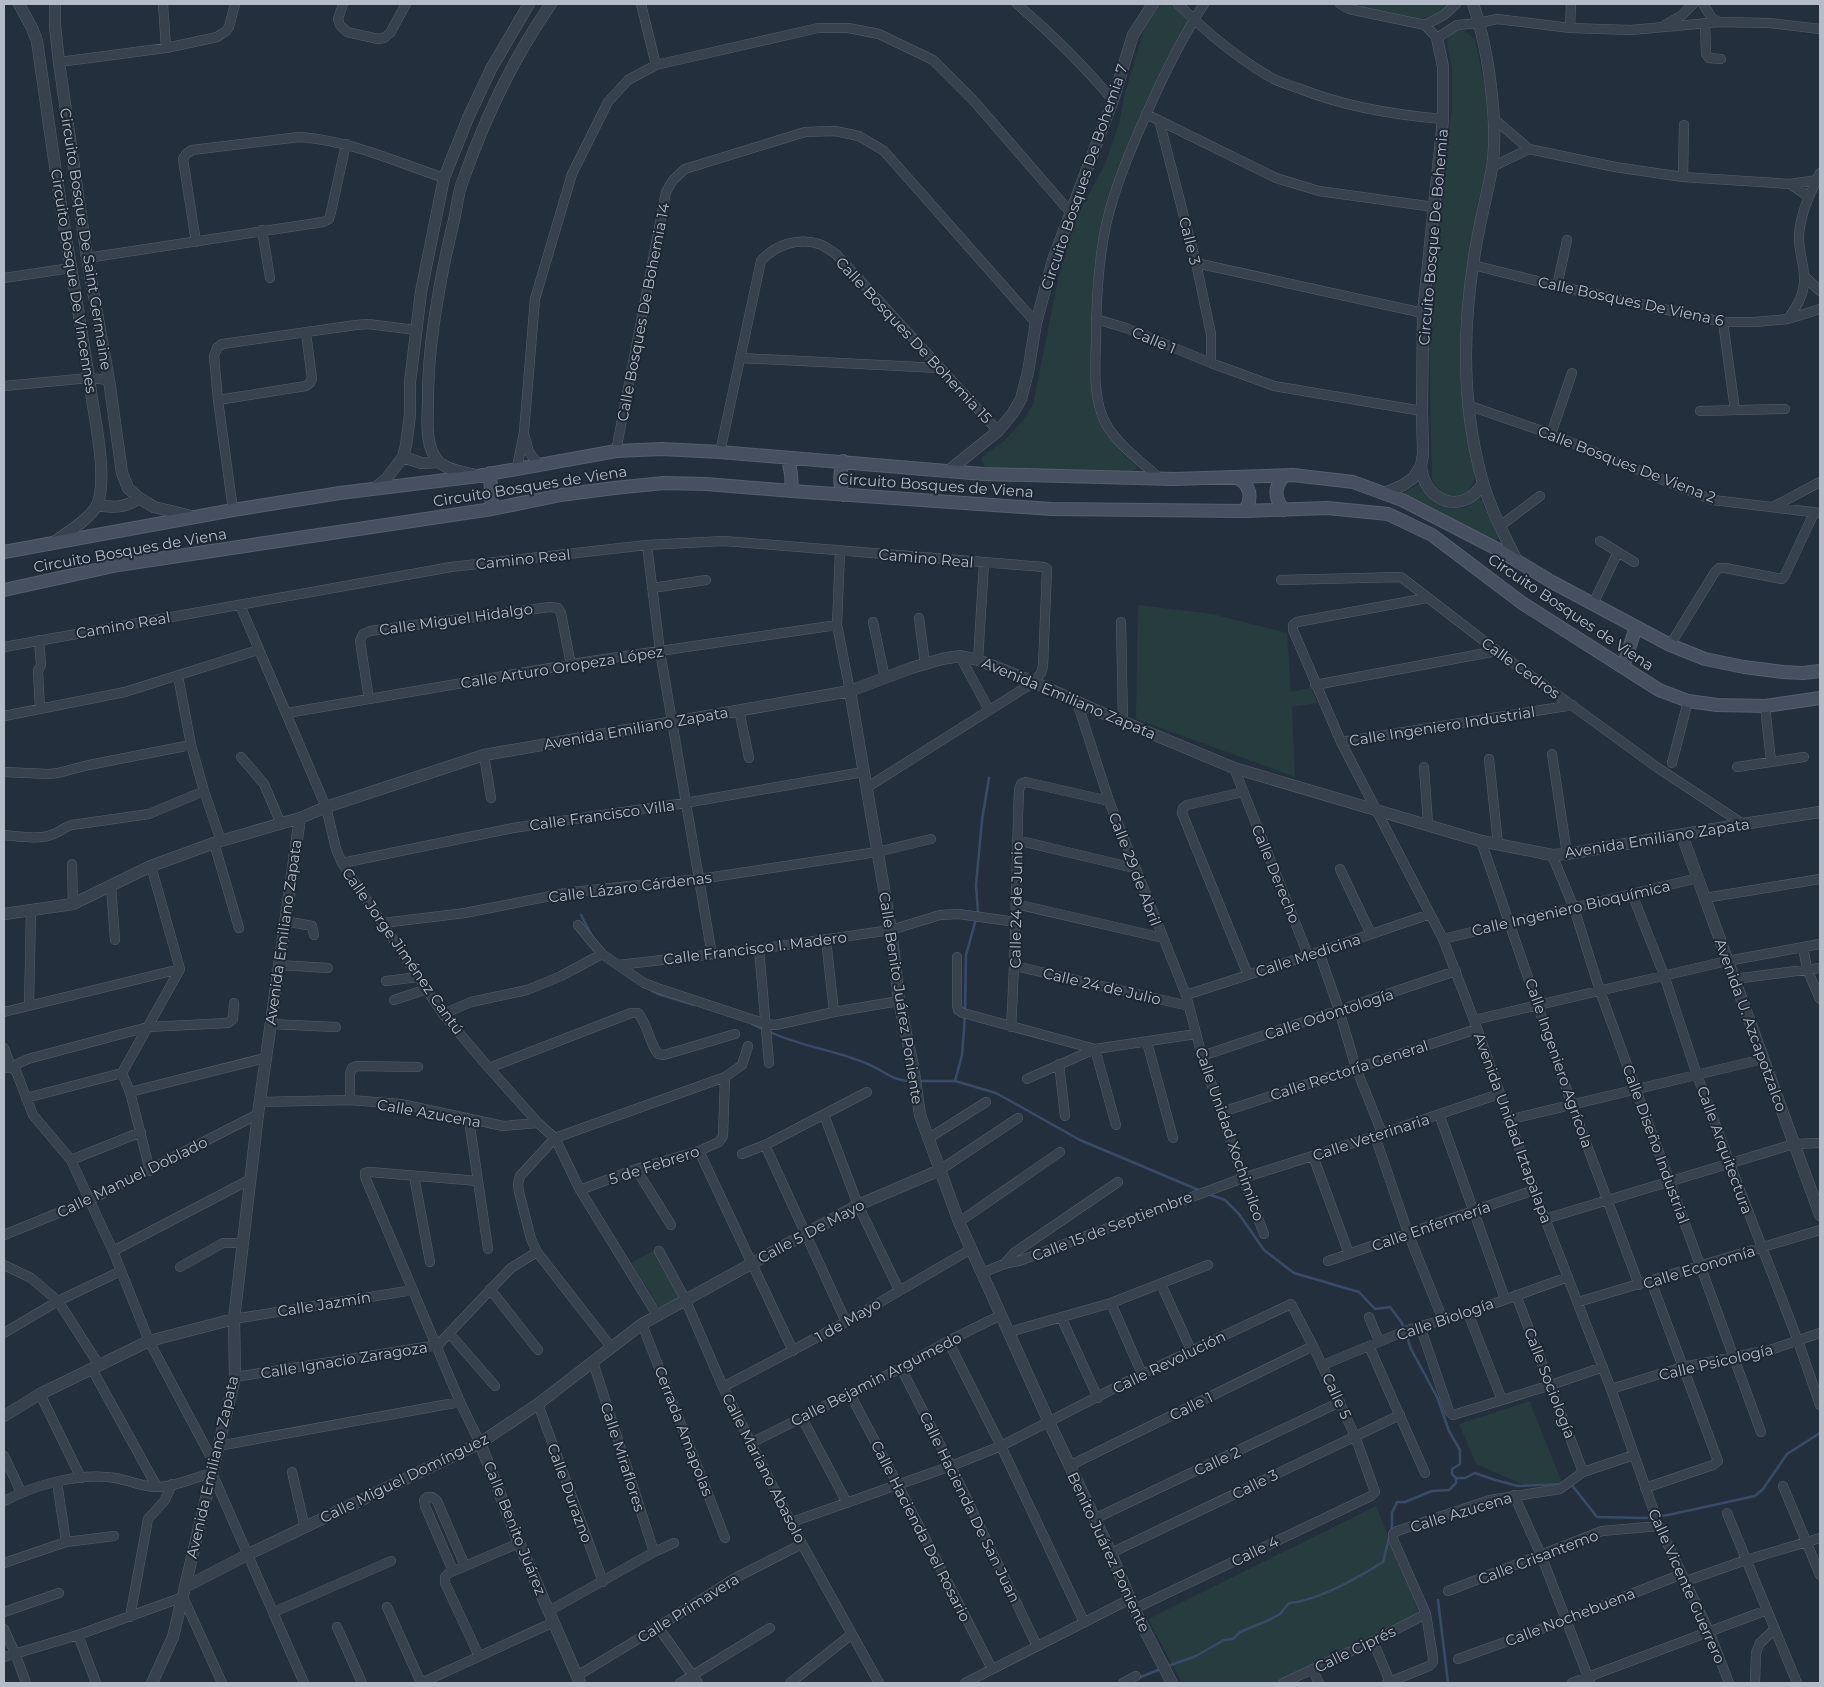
<svg xmlns="http://www.w3.org/2000/svg" width="1824" height="1687" font-family="Montserrat,sans-serif">
  <rect width="100%" height="100%" fill="#242f3e"/>
  <path fill="#263c3f" d="M1163,4C1176,4 1183,13 1189,24L1141,124L1106,232L1094,384L1107,433L1123,454L1137,466L1136,470L1130,472L991,468L985,467L982,461V457L1004,441L1021,423L1033,405L1059,275L1077,216L1105,164L1119,124L1125,93L1144,29L1159,7Z
    M1362,4H1455L1439,17L1412,19L1360,8Z
    M1455,29L1465,31L1475,40L1486,91L1493,146L1461,334L1466,434L1476,469L1473,484L1468,492L1451,498L1438,490L1432,480L1429,342L1438,217L1452,108V69L1447,43L1448,35Z
    M1422,482L1434,501L1451,509L1467,507L1479,496L1499,538L1493,541L1403,493Z
    M1138,605L1212,614L1287,633L1291,692L1311,688L1317,703L1292,707L1295,777L1136,719Z
    M656,1249L680,1298L661,1310L631,1263Z
    M1530,1401L1532,1408L1562,1482L1524,1485L1476,1464L1459,1424Z
    M1376,1506L1420,1615L1281,1683H1182L1148,1619Z"/>
  <g fill="none" stroke-linecap="round" stroke-linejoin="round">
    <path stroke="#394c67" stroke-width="2.5" d="M581,915L593,938
      M652,991L658,994L694,1005
      M965,1011L966,955L978,912L976,885L982,820L989,778
      M752,1024L763,1029
      M768,1031C800,1047 838,1050 870,1065C888,1073 892,1081 912,1081
      M918,1081H955L996,1093L1080,1140L1201,1191
      M955,1081L962,1055L965,1016
      M1208,1194L1225,1200L1239,1214L1264,1250L1294,1273L1359,1292L1375,1309L1390,1307L1402,1323L1411,1349L1437,1397L1449,1431L1460,1450V1464L1452,1469V1474L1456,1478H1465L1475,1473L1495,1480L1518,1486L1561,1484
      M1571,1484L1597,1517L1646,1518L1668,1515L1755,1496L1763,1489L1787,1454L1820,1433
      M1438,1600L1448,1683
      M1168,1666L1196,1656L1224,1640L1233,1639L1240,1632L1269,1620L1280,1614L1289,1603C1318,1601 1359,1577 1383,1562L1392,1526V1513L1397,1502H1405L1432,1491L1449,1490L1456,1483V1478
      M1138,1678L1161,1669"/>
    <defs>
      <path id="minor" d="M163,4L166,48
        M343,4L338,19L340,25L347,32L378,39L384,38L390,33L406,4
        M641,4L656,65
        M1017,4C1051,33 1084,66 1113,100
        M1178,4C1205,31 1236,57 1270,77C1279,82 1289,85 1298,88C1345,107 1394,115 1443,119
        M1340,4L1349,9L1425,25L1437,38L1457,25L1479,23L1497,19L1570,28L1631,30L1719,22L1769,23L1820,29
        M1703,4L1712,18L1719,22
        M1705,23L1706,54L1709,58L1721,59
        M1425,25L1444,15L1456,4
        M1665,25L1682,15L1693,4
        M1570,28L1571,4
        M59,62L166,48L217,37L226,31L229,27L235,4
        M1146,114L1276,178L1319,191L1434,207
        M1493,118L1529,149L1615,167L1683,177L1790,184L1817,180
        M1159,120L1196,263L1211,334V363
        M1492,167L1529,149
        M1683,177L1684,125
        M1790,184L1808,196
        M262,230L270,278
        M196,242L183,159L186,154L192,150L299,137C349,140 396,162 444,178
        M87,258L323,222L329,219L331,212L346,144
        M1196,263L1423,313
        M1473,265L1557,286L1723,322H1755L1788,319L1820,309
        M1804,276L1820,291
        M4,278L71,268
        M1557,286L1567,240
        M1096,319L1126,328L1211,363L1274,386L1422,411
        M1788,319C1797,306 1805,294 1804,277C1804,263 1798,249 1799,235C1801,211 1810,194 1820,173
        M1723,322L1735,410
        M740,358L939,368
        M4,386L89,378L109,380
        M218,400L306,386L310,383L312,379L306,333
        M1467,405L1551,434L1633,468L1713,500L1820,513
        M1700,411L1785,409
        M1551,434L1572,373
        M525,437L529,452L538,464
        M616,451L666,192L673,180L685,169L805,132L835,131L859,136L884,151L1036,323
        M720,452L761,261C775,245 798,237 819,244C825,246 831,251 836,254L998,431
        M517,468L524,432L535,299L572,174L608,102L628,80L656,65L818,28H848L879,34L933,60L973,100L1070,212
        M1159,478C1142,462 1117,444 1106,424C1093,400 1095,369 1096,342C1096,303 1098,263 1106,225C1115,186 1130,151 1146,115C1163,76 1181,39 1204,4
        M1773,507L1820,482
        M233,510L218,400L214,356L217,348L222,344L356,325L368,324L416,330
        M1500,526L1540,496
        M1600,541L1634,562
        M647,545L660,651L712,955
        M840,551L837,625L850,691
        M1281,580L1401,577L1497,651L1658,768L1743,824
        M652,588L706,580
        M1427,598L1297,622L1293,625V630L1341,742L1443,939L1474,1020L1534,1190L1611,1389L1659,1526L1709,1631L1729,1683
        M1593,604L1618,552
        M240,605L326,807L336,849L342,863L443,1014L489,1068L538,1123L555,1138L580,1190L657,1315
        M919,618L925,664
        M873,622L885,678
        M1121,622L1123,721
        M39,640L41,665L38,671L40,709
        M1670,645L1715,572L1719,568H1725L1782,579L1785,575L1814,513
        M4,647L451,567L647,545L724,541L1044,567L1047,569L1043,666L1041,673L1034,682L866,788
        M960,656L989,710
        M978,660L984,563
        M178,676L191,745L204,791L221,841
        M1315,685L1497,651
        M369,699L360,641L363,634L370,631L550,607L558,608L561,613L571,665
        M1077,702L1109,801L1186,995L1202,1056L1243,1178L1264,1234
        M1765,706L1771,761
        M739,710L749,758
        M287,713L591,661L837,625
        M4,716L125,692L258,650
        M1341,742L1573,705
        M1552,754L1567,854
        M484,755L491,798
        M241,757L264,784L281,824
        M1489,759L1498,844
        M1672,763L1688,701
        M1424,767L1428,824
        M1737,767L1804,757
        M1234,768L1308,955
        M4,772L49,774L58,773L89,765L191,745
        M1243,792L1187,805L1183,808L1182,813L1248,975
        M4,835C18,836 37,840 51,835C59,833 64,827 72,825L149,814L204,791
        M1017,840L1134,868
        M1481,841L1572,1105L1639,1285
        M214,843L239,928
        M1552,855L1574,908L1600,991L1761,1432
        M342,863L513,828L685,803L863,772
        M72,864L73,904
        M1340,869L1371,934
        M111,886L115,940
        M1632,894L1664,975L1697,1075L1730,1164L1798,1341L1820,1405
        M1705,898L1820,879
        M1016,904L1163,938
        M285,921L312,926L314,935
        M383,923L465,913L571,892L700,879L877,852L931,839
        M578,925L602,954L644,983L657,988L766,1024L776,1025L834,1012L899,1001
        M826,939L834,1012
        M1443,939L1698,878
        M1803,947L1807,969L1820,999
        M759,949L769,1063
        M1319,952L1339,1010L1356,1068L1382,1133
        M957,957V1005L958,1010L963,1013L1095,1049L1116,1125
        M279,965L328,968
        M618,965L759,949L891,930L940,915L959,914L1016,922
        M1015,966L1189,1006
        M1734,979L1820,968
        M386,981L418,977
        M1186,995L1319,952L1430,914
        M394,1000L427,989
        M29,1005L31,911
        M4,1012L180,969
        M443,1014L471,1002L527,990L561,976L602,954
        M1474,1020L1727,961L1820,944
        M270,1024L336,1027
        M1011,1027C1016,948 1016,869 1019,790L1021,784L1026,782L1109,801
        M1147,1042L1173,1138
        M4,1048L11,1067L16,1071L33,1115L71,1160L113,1251L149,1341L214,1463
        M1202,1056L1456,971
        M1059,1064L1065,1116
        M4,1068L11,1067L28,1059L148,1027L228,1023L233,1019L234,1003
        M489,1068L631,1013H638C648,1025 649,1042 658,1054L664,1055L735,1034
        M1027,1079L1095,1049L1196,1034
        M130,1092L265,1058
        M26,1098L122,1073
        M350,1100V1074L352,1068L357,1066L418,1067
        M259,1102L350,1100L401,1104L503,1126L538,1123
        M1222,1112L1477,1029
        M1439,1114L1505,1299
        M824,1115L858,1205L899,1290
        M469,1120L488,1249
        M1508,1120L1763,1059
        M1375,1136L1408,1233L1443,1320
        M929,1138L986,1102
        M765,1145L846,1322
        M699,1151L793,1351
        M742,1154L765,1145L867,1092
        M1313,1156L1349,1254
        M71,1160L141,1132
        M636,1169L671,1225
        M940,1170L1018,1118
        M150,1171L130,1092L122,1073L180,969L151,866
        M414,1176L430,1262
        M478,1181L370,1172L365,1173V1177L460,1402L480,1443
        M580,1190L636,1169L699,1151L719,1142L723,1136L725,1077
        M1545,1219L1794,1144L1820,1143
        M959,1222L1060,1152
        M4,1235L90,1200L258,1114
        M113,1251L251,1179
        M659,1251L685,1299L723,1387L751,1443L802,1544L879,1683
        M1328,1261L1534,1190
        M1004,1264L1014,1253L1118,1182
        M4,1265L31,1278L58,1301L99,1365
        M180,1267L223,1243H243
        M982,1273L1004,1264L1019,1261L1243,1178L1375,1136L1499,1094
        M1161,1284L1191,1350
        M490,1289L538,1350
        M1516,1295L1583,1472
        M1578,1302L1820,1230
        M1111,1303L1142,1374
        M1468,1313L1502,1400
        M1061,1317L1098,1398
        M1369,1317L1379,1341
        M234,1319L413,1290
        M642,1324L725,1538
        M1420,1326L1449,1411L1453,1415L1551,1385L1603,1367
        M1009,1332L1111,1303L1208,1265
        M4,1333L58,1301L121,1271
        M449,1333L495,1386
        M948,1341L1001,1446L1084,1622
        M1369,1346L1425,1473
        M611,1347L537,1252L531,1239L519,1192L518,1184L520,1176L555,1138L725,1077L742,1065L748,1046
        M593,1362L654,1552
        M1323,1365L1410,1329L1468,1313L1568,1277
        M901,1368L951,1466L1037,1646
        M92,1369L157,1487
        M235,1377L438,1345L511,1268L537,1252
        M723,1387L846,1322L971,1249
        M1611,1389L1683,1367L1770,1350L1820,1333
        M40,1394L81,1478
        M850,1394L898,1485L992,1669
        M538,1404L603,1582
        M802,1418L847,1503
        M751,1443L901,1368L948,1341L1001,1315
        M218,1446L460,1402
        M4,1456L21,1492
        M1069,1466L1313,1346
        M292,1472L305,1528
        M57,1482L66,1542
        M1783,1486L1820,1575
        M1645,1488L1713,1465L1718,1461L1651,1281
        M1514,1495L1541,1555L1590,1682
        M4,1501C35,1485 80,1472 115,1478C128,1480 143,1487 156,1487C172,1488 196,1477 212,1473L304,1683
        M1727,1513L1797,1683
        M1094,1519L1340,1402
        M792,1522L951,1466L1001,1446L1142,1374L1291,1304L1313,1346L1355,1436L1375,1492L1371,1496L1134,1609
        M1111,1553L1400,1415
        M4,1563L66,1542L114,1536
        M453,1571L425,1506L424,1500L427,1497H432L437,1501L465,1566
        M1686,1581L1746,1560L1820,1538
        M1448,1591L1602,1531L1659,1526
        M387,1607L421,1683
        M549,1611L654,1552L674,1543
        M4,1612L59,1593
        M274,1612L391,1561
        M130,1617L148,1519L165,1500L172,1484
        M337,1627L362,1683
        M658,1627L698,1683
        M4,1629L15,1653L26,1683
        M78,1635L96,1683
        M1373,1641L1390,1682
        M479,1656L445,1583V1577L449,1573L519,1543
        M4,1657L78,1635L183,1597L222,1683
        M1458,1659L1566,1620L1682,1574
        M1312,1669L1319,1683
        M577,1676L658,1627L735,1578L802,1544
        M421,1683L554,1622
        M680,1683L770,1628
        M790,1683L852,1634
        M965,1683L1130,1599
        M1123,1683L1136,1676
        M1283,1683L1373,1641L1426,1614
        M1387,1683L1429,1666L1433,1662V1658L1426,1614L1393,1539V1534L1397,1531L1490,1500L1560,1489L1583,1472L1634,1455
        M1572,1683L1767,1610
        M1755,1683L1756,1653L1760,1643L1775,1629"/>
      <path id="tertiary" d="M19,4L32,28L37,41C47,109 56,177 67,244C75,289 82,334 89,379C93,412 108,472 98,503C92,518 66,533 53,543
        M55,4V26L59,62L87,258L109,380L122,473L128,488L139,498L154,507L191,516
        M1473,4C1488,47 1499,123 1492,168C1486,201 1477,232 1473,265C1462,338 1463,412 1483,483C1491,510 1505,537 1518,563
        M403,457L421,463L439,462
        M1421,466C1424,503 1464,516 1483,483
        M947,472L998,431L1013,413L1021,399L1028,372L1036,323L1053,260L1113,100L1133,35L1153,4
        M476,475C464,472 446,470 438,461C424,445 428,418 428,399C428,365 432,331 438,297C442,271 448,245 454,220C457,207 458,194 462,183C484,120 513,58 551,4
        M375,488L387,478L396,466L403,457L406,445L410,415V382L421,292L444,178L468,118L491,69L529,4
        M1385,493L1403,485L1413,478L1421,466L1423,454L1422,411L1423,313L1443,119V67L1437,38
        M97,505C113,508 126,508 139,498
        M850,691L891,930L899,1001L913,1066L920,1115L959,1222L1049,1422L1111,1553L1134,1609L1172,1683
        M1682,835L1820,1215
        M4,914L73,904L151,866L214,843L300,818L326,807L484,755L850,691L911,668L942,659L960,656L978,660L1034,682L1095,710L1234,768L1481,841L1552,855L1567,854L1743,824L1820,812
        M4,1416L40,1394L149,1341L234,1319
        M480,1443L519,1543L580,1683
        M185,1587L249,1554L480,1443L538,1404L642,1324L858,1205L940,1170
        M152,1683L173,1637L235,1377L234,1319L258,1114L300,818"/>
      <path id="secondary" d="M788,458L791,474L792,491
        M490,473L492,509
        M1284,476C1274,487 1274,498 1284,510
        M1235,477C1250,483 1254,498 1244,511
        M843,495C839,483 839,473 843,461
        M4,552L233,510L340,493L478,476L616,451L662,449L720,452L983,474L1174,479L1293,475L1353,482L1402,500L1497,549L1552,582L1670,645L1705,659L1744,667L1783,672L1803,673L1820,671
        M4,590L118,565L492,509L561,495L614,488L664,483L706,484L792,491L1051,509L1244,511L1327,508L1388,514L1432,535L1522,603L1659,690L1688,701L1717,705L1765,706L1820,698
        M1623,667L1636,627"/>
    </defs>
    <use href="#minor" stroke="#565f6c" stroke-width="10"/>
    <use href="#tertiary" stroke="#565f6c" stroke-width="12"/>
    <use href="#secondary" stroke="#565f6c" stroke-width="14"/>
    <use href="#minor" stroke="#38414e" stroke-width="9"/>
    <use href="#tertiary" stroke="#38414e" stroke-width="11"/>
    <use href="#secondary" stroke="#465061" stroke-width="12"/>
  </g>
  <g text-anchor="middle" dominant-baseline="central" stroke-width="4" stroke-linejoin="round" paint-order="stroke">
    <g font-size="15" fill="#b4bcc9" stroke="#1d2633">
      <text transform="translate(1084 177) rotate(-71)">Circuito Bosques De Bohemia 7</text>
      <text transform="translate(1433 237) rotate(-85)">Circuito Bosque De Bohemia</text>
      <text transform="translate(86 239) rotate(81)">Circuito Bosque De Saint Germaine</text>
      <text transform="translate(1190 241) rotate(76)">Calle 3</text>
      <text transform="translate(74 281) rotate(81)">Circuito Bosque De Vincennes</text>
      <text transform="translate(1631 301) rotate(12)">Calle Bosques De Viena 6</text>
      <text transform="translate(643 312) rotate(-79)">Calle Bosques De Bohemia 14</text>
      <text transform="translate(914 340) rotate(47)">Calle Bosques De Bohemia 15</text>
      <text transform="translate(1154 340) rotate(23)">Calle 1</text>
      <text transform="translate(1627 464) rotate(21)">Calle Bosques De Viena 2</text>
      <text transform="translate(936 485) rotate(4)">Circuito Bosques de Viena</text>
      <text transform="translate(530 486) rotate(-9)">Circuito Bosques de Viena</text>
      <text transform="translate(130 550) rotate(-10)">Circuito Bosques de Viena</text>
      <text transform="translate(926 558) rotate(5)">Camino Real</text>
      <text transform="translate(523 559) rotate(-6)">Camino Real</text>
      <text transform="translate(1571 612) rotate(34)">Circuito Bosques de Viena</text>
      <text transform="translate(456 619) rotate(-8)">Calle Miguel Hidalgo</text>
      <text transform="translate(123 625) rotate(-10)">Camino Real</text>
      <text transform="translate(562 667) rotate(-9)">Calle Arturo Oropeza López</text>
      <text transform="translate(1521 668) rotate(36)">Calle Cedros</text>
      <text transform="translate(1069 698) rotate(23)">Avenida Emiliano Zapata</text>
      <text transform="translate(1442 726) rotate(-9)">Calle Ingeniero Industrial</text>
      <text transform="translate(636 728) rotate(-10)">Avenida Emiliano Zapata</text>
      <text transform="translate(602 815) rotate(-8)">Calle Francisco Villa</text>
      <text transform="translate(1657 838) rotate(-9)">Avenida Emiliano Zapata</text>
      <text transform="translate(1135 869) rotate(69)">Calle 29 de Abril</text>
      <text transform="translate(1276 874) rotate(68)">Calle Derecho</text>
      <text transform="translate(630 887) rotate(-7)">Calle Lázaro Cárdenas</text>
      <text transform="translate(1016 905) rotate(-89)">Calle 24 de Junio</text>
      <text transform="translate(1571 908) rotate(-13)">Calle Ingeniero Bioquímica</text>
      <text transform="translate(283 932) rotate(-82)">Avenida Emiliano Zapata</text>
      <text transform="translate(755 948) rotate(-7)">Calle Francisco I. Madero</text>
      <text transform="translate(403 951) rotate(55)">Calle Jorge Jiménez Cantú</text>
      <text transform="translate(1308 955) rotate(-18)">Calle Medicina</text>
      <text transform="translate(1102 986) rotate(13)">Calle 24 de Julio</text>
      <text transform="translate(901 998) rotate(81)">Calle Benito Juárez Poniente</text>
      <text transform="translate(1329 1014) rotate(-18)">Calle Odontología</text>
      <text transform="translate(1751 1025) rotate(70)">Avenida U. Azcapotzalco</text>
      <text transform="translate(1559 1063) rotate(71)">Calle Ingeniero Agrícola</text>
      <text transform="translate(1349 1070) rotate(-18)">Calle Rectoría General</text>
      <text transform="translate(429 1113) rotate(10)">Calle Azucena</text>
      <text transform="translate(1513 1128) rotate(70)">Avenida Unidad Iztapalapa</text>
      <text transform="translate(1230 1134) rotate(71)">Calle Unidad Xochimilco</text>
      <text transform="translate(1371 1137) rotate(-18)">Calle Veterinaria</text>
      <text transform="translate(1656 1144) rotate(70)">Calle Diseño Industrial</text>
      <text transform="translate(1725 1150) rotate(70)">Calle Arquitectura</text>
      <text transform="translate(654 1165) rotate(-18)">5 de Febrero</text>
      <text transform="translate(132 1177) rotate(-26)">Calle Manuel Doblado</text>
      <text transform="translate(1112 1226) rotate(-21)">Calle 15 de Septiembre</text>
      <text transform="translate(1431 1226) rotate(-19)">Calle Enfermería</text>
      <text transform="translate(811 1231) rotate(-28)">Calle 5 De Mayo</text>
      <text transform="translate(1699 1267) rotate(-17)">Calle Economía</text>
      <text transform="translate(324 1304) rotate(-9)">Calle Jazmín</text>
      <text transform="translate(1445 1319) rotate(-19)">Calle Biología</text>
      <text transform="translate(848 1320) rotate(-30)">1 de Mayo</text>
      <text transform="translate(344 1360) rotate(-9)">Calle Ignacio Zaragoza</text>
      <text transform="translate(1169 1362) rotate(-26)">Calle Revolución</text>
      <text transform="translate(1716 1362) rotate(-13)">Calle Psicología</text>
      <text transform="translate(876 1379) rotate(-27)">Calle Bejamin Argumedo</text>
      <text transform="translate(1550 1383) rotate(69)">Calle Sociología</text>
      <text transform="translate(1337 1396) rotate(65)">Calle 5</text>
      <text transform="translate(1191 1406) rotate(-26)">Calle 1</text>
      <text transform="translate(684 1431) rotate(69)">Cerrada Amapolas</text>
      <text transform="translate(623 1457) rotate(72)">Calle Miraflores</text>
      <text transform="translate(1217 1461) rotate(-25)">Calle 2</text>
      <text transform="translate(212 1467) rotate(-77)">Avenida Emiliano Zapata</text>
      <text transform="translate(764 1468) rotate(63)">Calle Mariano Abasolo</text>
      <text transform="translate(404 1478) rotate(-26)">Calle Miguel Domínguez</text>
      <text transform="translate(1255 1484) rotate(-26)">Calle 3</text>
      <text transform="translate(570 1493) rotate(70)">Calle Durazno</text>
      <text transform="translate(970 1507) rotate(64)">Calle Hacienda De San Juan</text>
      <text transform="translate(1461 1512) rotate(-17)">Calle Azucena</text>
      <text transform="translate(515 1528) rotate(68)">Calle Benito Juárez</text>
      <text transform="translate(921 1531) rotate(63)">Calle Hacienda Del Rosario</text>
      <text transform="translate(1255 1551) rotate(-26)">Calle 4</text>
      <text transform="translate(1109 1552) rotate(65)">Benito Juárez Poniente</text>
      <text transform="translate(1538 1557) rotate(-21)">Calle Crisantemo</text>
      <text transform="translate(1687 1586) rotate(66)">Calle Vicente Guerrero</text>
      <text transform="translate(688 1608) rotate(-32)">Calle Primavera</text>
      <text transform="translate(1570 1617) rotate(-21)">Calle Nochebuena</text>
      <text transform="translate(1355 1649) rotate(-26)">Calle Ciprés</text>
    </g>
  </g>
  <rect width="1824" height="1687" fill="none" stroke="#b4bcc9" stroke-width="10"/>
</svg>
